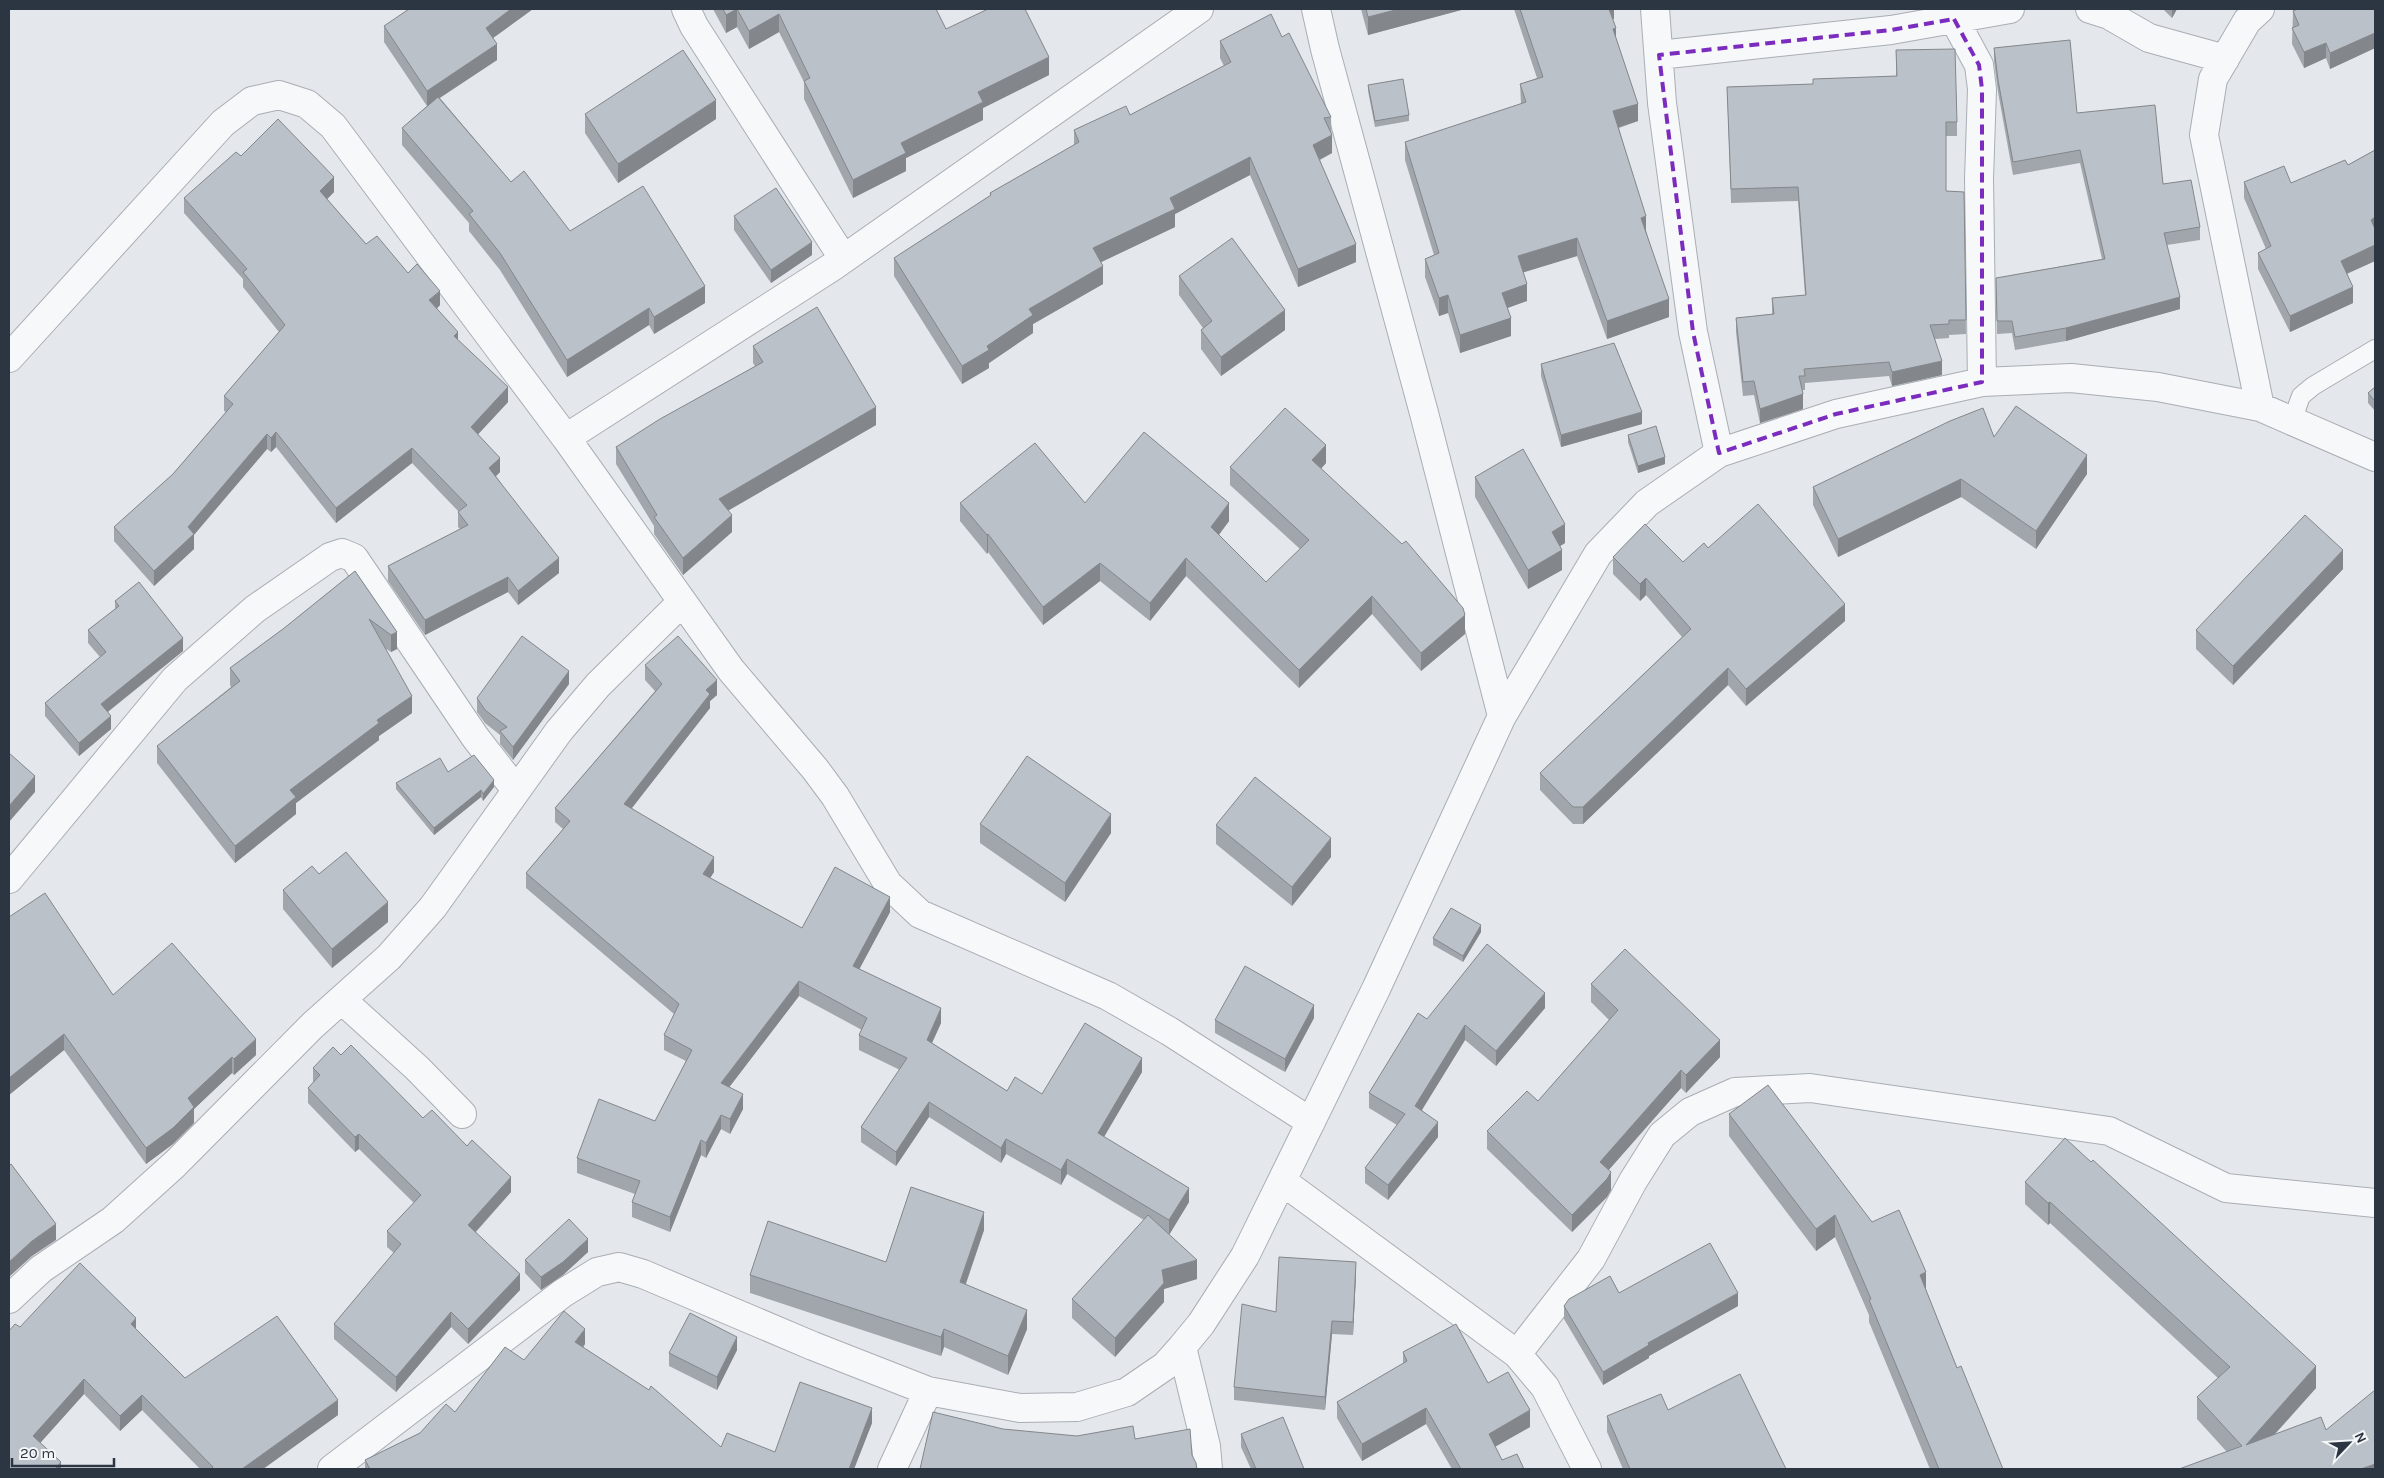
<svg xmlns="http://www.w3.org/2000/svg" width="2384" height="1478" font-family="Karla,sans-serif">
  <rect width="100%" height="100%" fill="#e4e7eb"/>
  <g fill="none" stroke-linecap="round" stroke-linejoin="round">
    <defs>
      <path id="lane" d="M2292,421L2301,396L2313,386L2375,349"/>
      <path id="street" d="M686,9L694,26L843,258
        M1316,9L1325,49L1424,413L1502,716
        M1655,9L1662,103L1693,332L1719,453
        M2090,9L2109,15L2149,38L2225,59
        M1954,19L1979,65L1982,89L1979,179L1982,382
        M1659,55L1891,30L2010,9
        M9,358L223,123L252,101L279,95L307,104L333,126L566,438L731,670L815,769L835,796L888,884L920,914L1108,996L1169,1031L1311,1122
        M2260,407L2204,135L2213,79L2247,21L2260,9
        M566,438L832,267L1199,9
        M9,879L175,679L255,609L330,557L342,553L354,558L475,737L516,790
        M342,1000L417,1068L462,1114
        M1282,1181L1517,1354L1545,1387L1587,1469
        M9,1299L41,1269L113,1220L175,1164L313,1025L389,957L433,907L559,731L598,685L682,602
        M1182,1347L1206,1446L1208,1469
        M1517,1354L1591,1259L1633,1181L1662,1135L1690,1112L1735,1092L1810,1088L2109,1131L2226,1188L2375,1203
        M332,1469L563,1293L597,1272L619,1267L643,1274L813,1346L928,1391L1020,1408L1077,1407L1127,1392L1165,1366L1182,1347L1201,1324L1245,1256L1376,989L1502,716L1598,554L1647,503L1719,453L1836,414L1982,382L2071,378L2158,387L2260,407L2375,457
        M892,1469L928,1391"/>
    </defs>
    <use href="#lane" stroke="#a9aeb5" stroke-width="20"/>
    <use href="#street" stroke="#a9aeb5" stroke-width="30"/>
    <use href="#lane" stroke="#f7f8f9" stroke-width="18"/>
    <use href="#street" stroke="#f7f8f9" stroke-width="28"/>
  </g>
  <path fill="#a1a6ac" d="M409,9H533L493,38L497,60L440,98L511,182L570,231L705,303L654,334L649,325L567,377L500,270L469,231V223L402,145V128L427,106L384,42V26Z
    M713,9H936L946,29L1049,75L983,108V120L906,158V171L853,198L804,99V82L779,32L749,49L737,27L726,33Z
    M1361,9H1465L1368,35Z
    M1514,9H1614V19H1613L1616,38L1638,121L1619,128L1669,317L1607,339L1577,256L1523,272L1527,301L1507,308L1511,336L1460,353L1448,313L1439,316L1425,277V259L1434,255L1405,160V142L1521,104L1520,84L1537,78Z
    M2163,9H2177L2172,18Z
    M2375,9V48L2330,69L2326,58L2304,68L2292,44L2293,11Z
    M1282,37L1331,117L1332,153L1320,160L1356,262L1298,287L1250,175L1175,214V227L1101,262L1103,284L1033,324V333L989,363V368L962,384L894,276V258L990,196V193L1074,145V130L1130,115L1224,66L1220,58V41Z
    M1994,48L2077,113L2163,184L2200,227V240L2167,245L2180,309L2066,341L2015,350L2012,333L1997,334L1996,278L2102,259L2080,163L2013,175L1998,92L1994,61Z
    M1896,50L1957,122V136H1946V191L1964,192L1966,334L1949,335V338L1935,339L1942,375L1892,386L1889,376L1805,383V390H1802L1803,409L1760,423L1754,395L1743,396L1736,332V318L1772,314V298L1805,295L1798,201L1731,203L1727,87L1813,84L1896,76Z
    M1368,85L1409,115V121L1375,127L1368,91Z
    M585,114L716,119L618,183L585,133Z
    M2375,150V261L2347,274L2353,303L2290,332L2258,269V253L2266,249L2244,198V182L2291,183L2348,165Z
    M241,156L334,192L327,199L366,244L408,273L440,305L437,309L458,341L508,402L478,434L500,472L496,476L559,573L518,605L508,592L425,635L388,581V566L460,529L458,527V512H459L412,463L336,523L276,447L271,452L267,449L194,534V549L154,586L114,541V527L173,474L226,412L224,411V396L279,332L243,287V279L184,213V198Z
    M734,216L812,255L771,283L734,230Z
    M1179,276L1285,330L1221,376L1201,349V330L1203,328L1179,295Z
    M753,346L876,425L728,510L732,532L683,575L654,534V526L616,464V447L755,366L753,363Z
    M1541,364L1642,424L1561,447L1541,376Z
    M2375,387V411L2368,403V393Z
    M1628,435L1665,464L1638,473L1628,442Z
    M1994,437L2087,474L2036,549L1961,497L1838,557L1813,505V487Z
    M1326,463L1321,469L1465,634L1421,671L1372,614L1299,688L1186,576L1150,621L1100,581L1043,625L988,552L987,554L960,521V503H1085L1229,521L1219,535L1266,582L1300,549L1230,485V467Z
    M1475,477L1565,543L1560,546L1562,570L1528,589L1475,497Z
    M1708,548L1845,621L1746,706L1728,685L1583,824H1573L1540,790V773L1682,637L1646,595L1640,601L1613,574V557L1683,562Z
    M2343,569L2233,685L2196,649V630Z
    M355,571L397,632V649L391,652L385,648L412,713L379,736V740L296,803V814L235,863L157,763V746L231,687L230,685V668L283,629Z
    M115,601L183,651L108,712L111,729L79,756L45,716V703L100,657L88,643V630L115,609Z
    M645,665L717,695L710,701V708L632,808L714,872L710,878L802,928L890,912L859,969L941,1023L932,1043L1007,1091L1042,1094L1142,1072L1104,1137L1189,1202L1169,1235L1197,1279L1164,1289V1302L1115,1357L1072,1318V1299L1144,1220L1067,1174L1061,1185L1006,1154L1001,1163L929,1117L896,1166L861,1142V1127L900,1070L859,1050V1035L862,1030L799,996L729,1087L743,1109L730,1134L721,1129L706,1158L701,1155L670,1232L632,1217V1202L635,1194L577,1173V1158L655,1121L686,1061L664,1050V1035L674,1014L526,888V873L563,829L555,822V808L655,691L645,680Z
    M569,684L513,760L500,744V735L485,723L477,712V698Z
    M396,783L494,787L483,801L481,797L434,835L396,789Z
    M980,824L1111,833L1065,902L980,843Z
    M1216,825L1331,857L1292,906L1216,844Z
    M319,874L388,922L332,968L283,909V890Z
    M9,917L113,995L256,1055L234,1075L232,1073L194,1109V1123L173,1144L146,1164L64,1050L9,1095Z
    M1481,932L1463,962L1433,945V938Z
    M1591,984L1720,1057L1686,1093L1681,1088L1608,1170L1611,1190L1607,1197L1572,1232L1487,1149V1131L1538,1101L1609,1020L1591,1002Z
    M1545,1008L1496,1066L1465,1040L1422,1110L1438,1137L1388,1200L1365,1183V1168L1397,1125L1369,1108V1093L1427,1019Z
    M1314,1018L1285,1072L1215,1033V1020Z
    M341,1055L423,1118L511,1192L476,1232L520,1290L468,1344L451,1327L396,1392L334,1339V1324L394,1253L387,1247V1231L414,1203L359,1149L355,1152L308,1103V1088L313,1083V1068Z
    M1729,1114L1872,1222L1926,1290L1957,1368L2003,1469H1930L1869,1322V1315L1835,1237L1816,1251L1729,1136Z
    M2025,1182L2316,1388L2275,1434L2326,1430L2375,1469L2227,1452L2197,1419V1397L2218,1378L2050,1223L2048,1225L2025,1204Z
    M984,1230L966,1284L1027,1329L1008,1375L944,1347L941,1356L750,1293V1275L886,1262Z
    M588,1252L563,1275L541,1290L525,1273V1260Z
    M1356,1274L1353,1335L1332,1334L1325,1410L1234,1400V1387L1276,1312Z
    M1619,1293L1738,1306L1649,1356V1358L1603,1385L1564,1319V1306Z
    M20,1327L136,1329L185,1378L338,1415L263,1469H200L142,1410L120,1431L84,1394L40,1443L61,1469H9Z
    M585,1344L583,1348L721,1447L775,1452L872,1423L854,1469H365V1460L420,1433L455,1412L524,1360Z
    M737,1350L717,1390L669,1366V1353Z
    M1403,1352L1488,1383L1530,1427L1495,1447L1502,1460L1524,1469H1452L1426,1424L1362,1461L1337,1418V1402L1403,1364Z
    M1668,1410L1786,1469H1623L1607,1432V1416Z
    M1241,1434L1304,1469H1251L1241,1447Z"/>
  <path fill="#83878c" d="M511,9H533L486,43V28Z
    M737,9V27L726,33V15Z
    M1399,9H1465L1368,35V17Z
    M1607,9H1614V19L1607,21Z
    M2172,9H2177L2172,18Z
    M779,14V32L749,49V31Z
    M1616,28V46L1613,29Z
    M2375,33V48L2330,69V53Z
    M2326,43V58L2304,68V52Z
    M497,44V60L427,106V91Z
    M1049,57V75L983,108V120L906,158V171L853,198V180L901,143L978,92Z
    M716,100V119L618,183V164Z
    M1638,104V121L1613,129V111Z
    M1332,135V153L1313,163V145Z
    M1250,157V175L1175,214V227L1093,266V248L1170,198Z
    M334,177V192L320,206V191Z
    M1646,216V234L1641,218Z
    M2375,217V233L2371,220Z
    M1577,238V256L1518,274V256Z
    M812,242V255L771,283V270Z
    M1356,244V262L1298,287V269Z
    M2375,245V261L2341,276V261Z
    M1103,266V284L1033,324V333L989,363V368L962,384V366L987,346L1029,309Z
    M1527,284V301L1502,310V293Z
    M705,286V303L654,334V317Z
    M2353,287V303L2290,332V316Z
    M440,291V305L429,315V300Z
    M1448,295V313L1439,316V298Z
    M2180,297V309L2066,341V328Z
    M1669,299V317L1607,339V321Z
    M649,308V325L567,377V360Z
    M1285,310V330L1221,376V357Z
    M1511,318V336L1460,353V335Z
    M458,332V347L454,336Z
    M1942,361V375L1892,386V372Z
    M508,387V402L471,442V427Z
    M1803,394V409L1760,423V409Z
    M876,407V425L719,516V499Z
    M1642,412V424L1561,447V435Z
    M276,432V447L271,452V438Z
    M267,434V449L194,535V534V549L154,586V571L188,527Z
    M1326,445V463L1312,478V460Z
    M412,448V463L336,523V508Z
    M2087,455V474L2036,549V531Z
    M1665,457V464L1638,473V466Z
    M500,458V472L489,483V468Z
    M1961,479V497L1838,557V539Z
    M1229,503V521L1211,545V527Z
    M732,515V532L683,575V558Z
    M1565,524V543L1552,551V532Z
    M988,534V552L987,554V535Z
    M1562,550V570L1528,589V570Z
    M2343,550V569L2233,685V666Z
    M559,558V573L518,605V591Z
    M1186,558V576L1150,621V603Z
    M1100,563V581L1043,625V607Z
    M508,577V592L425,635V620Z
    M1646,578V595L1640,601V584Z
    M1372,596V614L1299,688V670Z
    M1845,604V621L1746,706V689Z
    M1465,615V634L1421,671V653Z
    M397,632V649L391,652V635Z
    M183,638V651L101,717V704Z
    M1728,668V685L1583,824V807Z
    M569,671V684L513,760V747Z
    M717,680V695L710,701V708L624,818V804L706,690Z
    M412,696V713L379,736V740L296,803V814L235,863V846L290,790L377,720Z
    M111,716V729L79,756V743Z
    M35,776V792L9,822V806Z
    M494,780V787L483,801V794Z
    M481,790V797L434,835V828Z
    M1111,814V833L1065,902V883Z
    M1331,838V857L1292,906V887Z
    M714,857V872L703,889V874Z
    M890,897V912L853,981V966Z
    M388,902V922L332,968V949Z
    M1481,925V932L1463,962V956Z
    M799,981V996L721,1098V1083Z
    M1545,993V1008L1496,1066V1051Z
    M1314,1005V1018L1285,1072V1059Z
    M941,1008V1023L927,1054V1040Z
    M1465,1025V1040L1415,1121V1106Z
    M64,1034V1050L9,1095V1078Z
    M256,1039V1055L234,1075V1059Z
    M1720,1040V1057L1686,1093V1075Z
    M232,1057V1073L194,1109V1123L173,1144L146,1164V1148L188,1098Z
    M1142,1058V1072L1098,1147V1133Z
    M1681,1070V1088L1600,1180V1162Z
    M743,1094V1109L730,1134V1119Z
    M929,1102V1117L896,1166V1152Z
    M721,1115V1129L706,1158V1143Z
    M1438,1122V1137L1388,1200V1185Z
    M359,1134V1149L355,1152V1137Z
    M1006,1139V1154L1001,1163V1148Z
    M701,1140V1155L670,1232V1217Z
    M1067,1159V1174L1061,1185V1170Z
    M1611,1172V1190L1607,1197L1572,1232V1215Z
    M511,1177V1192L468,1240V1225Z
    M1189,1188V1202L1169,1235V1220Z
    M2050,1202V1223L2048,1225V1203Z
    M984,1212V1230L960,1300V1282Z
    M1835,1215V1237L1816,1251V1229Z
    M56,1224V1240L32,1256L9,1277V1262L32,1241Z
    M588,1239V1252L563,1275L541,1290V1277Z
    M1197,1260V1279L1164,1289V1302L1115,1357V1338L1162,1270Z
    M1356,1262V1274L1353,1335V1322Z
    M1926,1272V1294L1920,1275Z
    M520,1274V1290L468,1344V1329Z
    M1738,1293V1306L1649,1356V1358L1603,1385V1372L1648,1343Z
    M1027,1310V1329L1008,1375V1356Z
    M451,1312V1327L396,1392V1377Z
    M136,1318V1333L131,1324Z
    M1332,1321V1334L1325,1410V1397Z
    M585,1329V1344L575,1357V1342Z
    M944,1329V1347L941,1356V1337Z
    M737,1337V1350L717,1390V1377Z
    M2316,1366V1388L2246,1466V1445Z
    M84,1379V1394L33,1451V1436Z
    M142,1395V1410L120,1431V1416Z
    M338,1400V1415L263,1469H242Z
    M872,1408V1423L854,1469H849Z
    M1426,1408V1424L1362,1461V1444Z
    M1530,1410V1427L1489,1450V1434Z
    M61,1462V1469H55Z
    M2375,1464V1469H2361Z"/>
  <path fill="#bbc1c8" stroke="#83878c" d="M409,9H511L486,28L497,44L427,91L384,26Z
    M723,9H936L946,29L988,9H1025L1049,57L978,92L983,102L901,143L906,153L853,180L804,81L810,78L779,14L749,31L737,9L726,15Z
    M1366,9H1399L1368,17Z
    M1520,9H1609L1616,28L1613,29L1638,104L1613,111L1646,216L1641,218L1669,299L1607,321L1577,238L1518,256L1527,284L1502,293L1511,318L1460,335L1448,295L1439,298L1425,259L1439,253L1405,142L1526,102L1520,84L1543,77Z
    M2298,9H2375V33L2330,53L2326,43L2304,52L2292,28L2299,25L2293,11Z
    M1271,14L1282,37L1289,33L1331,117L1324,118L1332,135L1313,145L1356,244L1298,269L1250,157L1170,198L1175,209L1093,248L1103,266L1029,309L1033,315L987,346L989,350L962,366L894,258L991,195L990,193L1079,142L1074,130L1126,106L1130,115L1231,62L1220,41Z
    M2070,40L2077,113L2155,105L2163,184L2191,180L2200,227L2164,233L2180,297L2066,328L2015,337L2012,321H1997L1996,278L2105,259L2080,150L2013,162L1998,80L1994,48Z
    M1955,49L1957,122H1946V191L1964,192L1966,320H1949V324L1930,325L1942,361L1892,372L1889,362L1804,369L1805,376H1799L1803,394L1760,409L1754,381L1743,382L1736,318L1774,314L1772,298L1806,295L1798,187L1731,189L1727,87L1813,84V79L1897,76L1896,50Z
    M683,50L716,100L618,164L585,114Z
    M1403,79L1409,115L1375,121L1368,85Z
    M438,97L511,182L524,171L570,231L643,186L705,286L654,317L649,308L567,360L500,253L469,214L473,211L402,128Z
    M278,119L334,177L320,191L366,244L377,236L408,273L417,264L440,291L429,300L458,332L454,336L508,387L471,427L500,458L489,468L559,558L518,591L508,577L425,620L388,566L468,525L458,512L467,505L412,448L336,508L276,432L271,438L267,434L188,527L194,534L154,571L114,527L173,474L233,404L224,396L285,325L243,272L247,269L184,198L236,152L241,156Z
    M2375,150V217L2371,220L2375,229V245L2341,261L2353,287L2290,316L2258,253L2271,246L2244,182L2284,166L2291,183L2345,160L2348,165Z
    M776,188L812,242L771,270L734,216Z
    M1232,238L1285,310L1221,357L1201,330L1212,321L1179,276Z
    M817,307L876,407L719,499L732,515L683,558L654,517L657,515L616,447L660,419L763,362L753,346Z
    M1614,343L1642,412L1561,435L1541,364Z
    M2375,387V401L2368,393Z
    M2016,406L2087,455L2036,531L1961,479L1838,539L1813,487L1950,421L1983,408L1994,437Z
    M1285,408L1326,445L1312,460L1402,544L1406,541L1463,608L1465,615L1421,653L1372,596L1299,670L1186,558L1150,603L1100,563L1043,607L988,534L987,535L960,503L1035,443L1085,503L1144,432L1229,503L1211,527L1266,582L1309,540L1230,467Z
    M1656,426L1665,457L1638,466L1628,435Z
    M1523,449L1565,524L1552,532L1562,550L1528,570L1475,477Z
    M1758,504L1845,604L1746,689L1728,668L1583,807H1573L1540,773L1691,629L1646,578L1640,584L1613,557L1645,524L1683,562L1704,543L1708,548Z
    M2305,515L2343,550L2233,666L2196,630Z
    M355,571L397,632L391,635L369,619L412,696L377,720L379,723L290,790L296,797L235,846L157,746L240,681L230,668L283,629Z
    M139,582L183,638L101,704L111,716L79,743L45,703L106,652L88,630L119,606L115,601Z
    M522,636L569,671L513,747L500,731L507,727L485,710L477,698Z
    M678,636L717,680L706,690L710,694L624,804L714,857L703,874L802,928L835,867L890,897L853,966L941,1008L927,1040L1007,1091L1015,1077L1042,1094L1085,1023L1142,1058L1098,1133L1189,1188L1169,1220L1067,1159L1061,1170L1006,1139L1001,1148L929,1102L896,1152L861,1127L907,1058L859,1035L867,1018L799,981L721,1083L743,1094L730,1119L721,1115L706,1143L701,1140L670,1217L632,1202L640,1181L577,1158L599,1099L655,1121L692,1050L664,1035L679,1004L526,873L570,821L555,808L662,684L645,665Z
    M9,753L35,776L9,806Z
    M474,755L494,780L483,794L481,790L434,828L396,783L440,758L448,772Z
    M1027,756L1111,814L1065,883L980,824Z
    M1255,777L1331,838L1292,887L1216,825Z
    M346,852L388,902L332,949L283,890L312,866L319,874Z
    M45,893L113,995L172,943L256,1039L234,1059L232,1057L188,1098L194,1107L173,1128L146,1148L64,1034L9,1078V917Z
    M1451,908L1481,925L1463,956L1433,938Z
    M1487,944L1545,993L1496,1051L1465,1025L1415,1106L1438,1122L1388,1185L1365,1168L1405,1114L1369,1093L1418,1013L1427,1019Z
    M1625,949L1720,1040L1686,1075L1681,1070L1600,1162L1611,1172L1607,1179L1572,1215L1487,1131L1527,1091L1538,1101L1618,1010L1591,984Z
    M1245,966L1314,1005L1285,1059L1215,1020Z
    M351,1045L423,1118L432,1110L467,1146L472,1140L511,1177L468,1225L520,1274L468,1329L451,1312L396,1377L334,1324L401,1244L387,1231L421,1195L359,1134L355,1137L308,1088L320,1075L313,1068L333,1047L341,1055Z
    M1768,1085L1872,1222L1899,1210L1926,1272L1920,1275L1957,1368L1961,1366L2003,1469H1939L1869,1300L1871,1299L1835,1215L1816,1229L1729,1114Z
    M2065,1138L2091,1162L2093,1160L2316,1366L2246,1445L2321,1417L2326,1430L2375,1390V1464L2361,1469H2179L2242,1446L2197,1397L2230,1367L2050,1202L2048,1203L2025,1182Z
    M11,1164L56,1224L32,1241L9,1262V1166Z
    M911,1187L984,1212L960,1282L1027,1310L1008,1356L944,1329L941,1337L750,1275L768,1221L886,1262Z
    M1148,1215L1197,1260L1162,1270L1164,1283L1115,1338L1072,1299Z
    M569,1219L588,1239L563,1262L541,1277L525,1260Z
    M1710,1243L1738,1293L1648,1343L1649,1345L1603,1372L1564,1306L1569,1299L1610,1276L1619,1293Z
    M1279,1257L1356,1262L1353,1322L1332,1321L1325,1397L1234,1387L1242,1304L1276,1312Z
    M80,1263L136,1318L131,1324L185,1378L277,1316L338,1400L242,1469H211L213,1467L142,1395L120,1416L84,1379L33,1436L61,1462L55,1469H9V1331L15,1324L20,1327Z
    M564,1311L585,1329L575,1342L649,1390L651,1386L721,1447L727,1433L775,1452L800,1382L872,1408L849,1469H370L365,1460L420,1433L446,1404L455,1412L505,1347L524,1360Z
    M690,1313L737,1337L717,1377L669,1353Z
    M1456,1324L1488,1383L1508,1372L1530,1410L1489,1434L1502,1460L1517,1454L1524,1469H1461L1426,1408L1362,1444L1337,1402L1407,1361L1403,1352Z
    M1740,1374L1786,1469H1630L1607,1416L1661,1394L1668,1410Z
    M933,1412L1003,1429L1077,1436L1133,1426L1135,1439L1190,1429L1192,1455L1196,1463L1197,1469H920Z
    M1283,1417L1304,1469H1256L1241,1434Z"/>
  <path fill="none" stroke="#7b2cbf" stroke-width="4" stroke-dasharray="10 6" stroke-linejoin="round" d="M1954,19L1979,65L1982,89V382L1836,414L1719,453L1693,332L1659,55L1891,30Z"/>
  <rect width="2384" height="1478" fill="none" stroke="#2c3643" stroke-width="20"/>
  <g transform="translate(2349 1443) rotate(65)" stroke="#f4f6f8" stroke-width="4" paint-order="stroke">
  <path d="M0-4L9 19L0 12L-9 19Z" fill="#2c3643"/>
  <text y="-8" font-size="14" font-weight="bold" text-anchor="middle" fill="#2c3643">N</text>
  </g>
  <path d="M12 1458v8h102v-8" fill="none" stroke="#2c3643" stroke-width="2.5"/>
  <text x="20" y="1458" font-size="15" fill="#2c3643" stroke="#f4f6f8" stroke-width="4" paint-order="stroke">20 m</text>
</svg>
